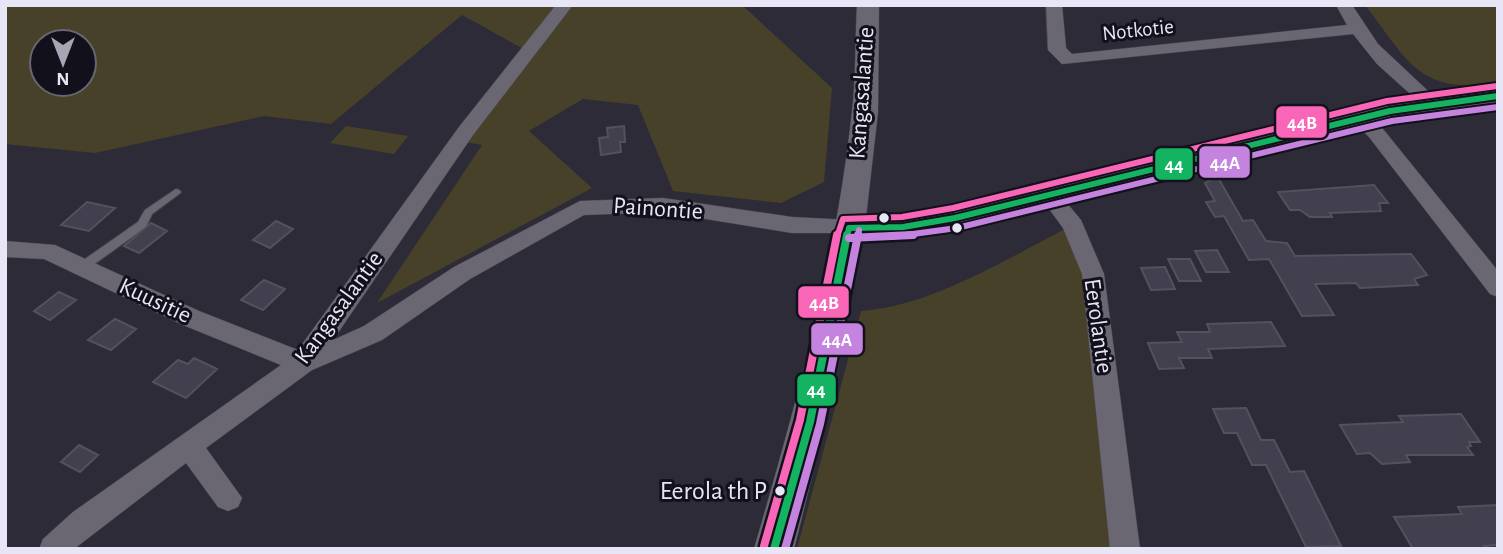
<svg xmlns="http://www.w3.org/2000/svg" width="1503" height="554" font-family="'Alegreya Sans',sans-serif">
  <rect width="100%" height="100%" fill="#2e2b38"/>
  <path fill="#484129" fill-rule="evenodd" d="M5,5H564L529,52L462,15L331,124L264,116L95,153L5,144ZM42,42H84V84H42Z
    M568,5H742L832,88L824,182L781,203L673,191L638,105L583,99L529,131L592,188L377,303L482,145L465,142Z
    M1365,5H1498V84C1417,93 1410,63 1365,5Z
    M346,126L408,136L394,154L330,143Z
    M1073,225L1093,274L1125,549H797L861,311C933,306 1009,257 1073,225Z"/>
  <path fill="#423f4e" stroke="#53515c" stroke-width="2" d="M624,126L625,142H620L621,152L601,155L599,138L608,137L607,128Z
    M1217,176L1243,221L1253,220L1266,241L1287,243L1295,256L1411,254L1427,275L1414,279L1418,285L1360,288L1356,283L1315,284L1334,315L1302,316L1269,259L1249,260L1224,216L1215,217L1206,202L1215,201L1205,183Z
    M1374,185L1388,203H1379L1381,211L1330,213L1332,217H1310L1300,210H1290L1278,192Z
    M87,202L115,208L89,231L61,225Z
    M276,221L293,229L270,248L253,240Z
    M151,223L167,231L139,253L124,246Z
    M1217,250L1229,272H1206L1195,251Z
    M1168,259H1190L1201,281H1179Z
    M1165,267L1175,289L1151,290L1141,268Z
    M264,280L285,289L263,310L241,300Z
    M59,292L76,300L50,320L34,311Z
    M115,319L136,329L111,350L88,340Z
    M1271,322L1285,346L1208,349L1212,358H1179L1184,368L1159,369L1148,343L1182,342L1177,332H1210L1207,324Z
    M194,358L217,369L186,398L153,382L178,360L188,364Z
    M1246,408L1261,440H1274L1290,472L1304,471L1341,546L1306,547L1266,465H1252L1237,433H1224L1213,409Z
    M1461,414L1480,442H1469L1471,446L1467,447L1473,455H1406L1410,462L1382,464L1370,453L1357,454L1340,425L1403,422L1399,416Z
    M79,445L98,455L80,472L61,462Z
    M1498,505V545L1484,546L1486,549H1413L1394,517L1462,514L1458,507Z"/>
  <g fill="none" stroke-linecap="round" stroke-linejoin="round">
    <defs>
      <path id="lane" d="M176,189L179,190L181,192L179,194L152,214L146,227L86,270H78L77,267L78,264L138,222L145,210Z"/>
      <path id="street" d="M556,5H573L473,135L333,340L364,326L454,267L580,201L663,198L792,217L849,220L857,223L860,228L857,233H792L663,212L584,215L470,279L382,340L312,370L206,448L242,498L238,507L228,511L218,507L186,463L74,549H39L43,539L73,512L281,365L183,325L44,259L5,257V241L55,245L199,311L298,350L459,127Z
        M1046,5H1062L1066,48L1072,54L1347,25L1336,5H1352L1378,44L1443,105L1434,111L1427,109L1377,64L1353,34L1062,64L1048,50Z
        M1360,113L1383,129L1498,271V297L1490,294L1369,137L1350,119Z
        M1049,188L1056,190L1081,220L1104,274L1140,549H1110L1082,274L1063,228L1039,195Z"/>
      <path id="secondary" d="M857,5H879L878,112L866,217L903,216L955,208L1390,103L1498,88V104L1390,119L955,228L903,238H863L834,387L794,549H754C796,405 836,261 852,112C856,77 855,41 857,5Z"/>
    </defs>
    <use href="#lane" stroke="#494752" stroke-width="2"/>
    <use href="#street" stroke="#494752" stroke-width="1"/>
    <use href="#secondary" stroke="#494752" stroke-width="1"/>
    <use href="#lane" fill="#6a6773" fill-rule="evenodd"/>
    <use href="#street" fill="#6a6773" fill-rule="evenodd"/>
    <use href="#secondary" fill="#6a6773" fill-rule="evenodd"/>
    <defs>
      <path id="bus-1-far1" d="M849,228L903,227L955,218L1390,111L1498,96
        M847,237L849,228"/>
      <path id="bus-1" d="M774,549L810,422L847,235"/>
      <path id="bus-2-far1" d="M858,237L859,230
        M891,237L957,228L1392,121L1498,107"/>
      <path id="bus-2" d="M849,238L913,235
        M785,549L820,424L858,235"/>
      <path id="bus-3-far1" d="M837,237L843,219L902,217L953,208L1387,101L1497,86"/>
      <path id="bus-3" d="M764,546L800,420L837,235"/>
    </defs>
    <use href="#bus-1-far1" stroke="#12111b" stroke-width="10"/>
    <use href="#bus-1" stroke="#12111b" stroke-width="13"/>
    <use href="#bus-2-far1" stroke="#12111b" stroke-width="10"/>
    <use href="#bus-2" stroke="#12111b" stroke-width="13"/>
    <use href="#bus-3-far1" stroke="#12111b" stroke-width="10"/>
    <use href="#bus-3" stroke="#12111b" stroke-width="13"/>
    <use href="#bus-1-far1" stroke="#13b361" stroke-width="6"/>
    <use href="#bus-1" stroke="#13b361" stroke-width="8"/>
    <use href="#bus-2-far1" stroke="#c483df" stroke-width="6"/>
    <use href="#bus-2" stroke="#c483df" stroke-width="8"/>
    <use href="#bus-3-far1" stroke="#fa66b7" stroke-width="6"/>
    <use href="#bus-3" stroke="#fa66b7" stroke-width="8"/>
  </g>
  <g fill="#e8e6f6" stroke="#12111b" stroke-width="2.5">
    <circle cx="884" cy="218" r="6"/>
    <circle cx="957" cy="228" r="6"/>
    <circle cx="780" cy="491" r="6"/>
  </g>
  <g text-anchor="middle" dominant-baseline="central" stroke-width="6" stroke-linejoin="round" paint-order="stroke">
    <g font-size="21" fill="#e8e6f6" stroke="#12111b">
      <text transform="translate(1138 30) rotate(-6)">Notkotie</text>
    </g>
    <g font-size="24" fill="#e8e6f6" stroke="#12111b">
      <text transform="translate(862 93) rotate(-86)">Kangasalantie</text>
      <text transform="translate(658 209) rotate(4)">Painontie</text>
      <text transform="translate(155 301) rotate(25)">Kuusitie</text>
      <text transform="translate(339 308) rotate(-54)">Kangasalantie</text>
      <text transform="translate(1098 326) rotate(82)">Eerolantie</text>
    </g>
    <g font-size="26" fill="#e8e6f6" stroke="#12111b" text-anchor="end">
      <text x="767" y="491">Eerola th P</text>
    </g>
  </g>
  <g stroke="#12111b" stroke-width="2.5">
    <rect x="1275" y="105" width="53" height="34" rx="7" fill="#fa66b7"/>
    <rect x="1198" y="145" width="53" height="34" rx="7" fill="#c483df"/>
    <rect x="1154" y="147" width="40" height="34" rx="7" fill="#13b361"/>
    <rect x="797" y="285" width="53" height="34" rx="7" fill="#fa66b7"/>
    <rect x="810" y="322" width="54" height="34" rx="7" fill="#c483df"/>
    <rect x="796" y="373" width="41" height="34" rx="7" fill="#13b361"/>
  </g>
  <g font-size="19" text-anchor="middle" font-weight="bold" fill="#fff">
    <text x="1302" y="129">44B</text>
    <text x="1225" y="169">44A</text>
    <text x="1174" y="171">44</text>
    <text x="824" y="309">44B</text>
    <text x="837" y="346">44A</text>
    <text x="816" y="396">44</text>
  </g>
  <rect width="1503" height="554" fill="none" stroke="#e8e6f6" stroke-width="14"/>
  <g transform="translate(63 63) rotate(180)"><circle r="33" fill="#12111b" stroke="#686673" stroke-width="2"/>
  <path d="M0-5L12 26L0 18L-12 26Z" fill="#a7a5b4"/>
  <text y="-10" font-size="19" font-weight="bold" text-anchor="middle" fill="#e8e6f6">N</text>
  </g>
</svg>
